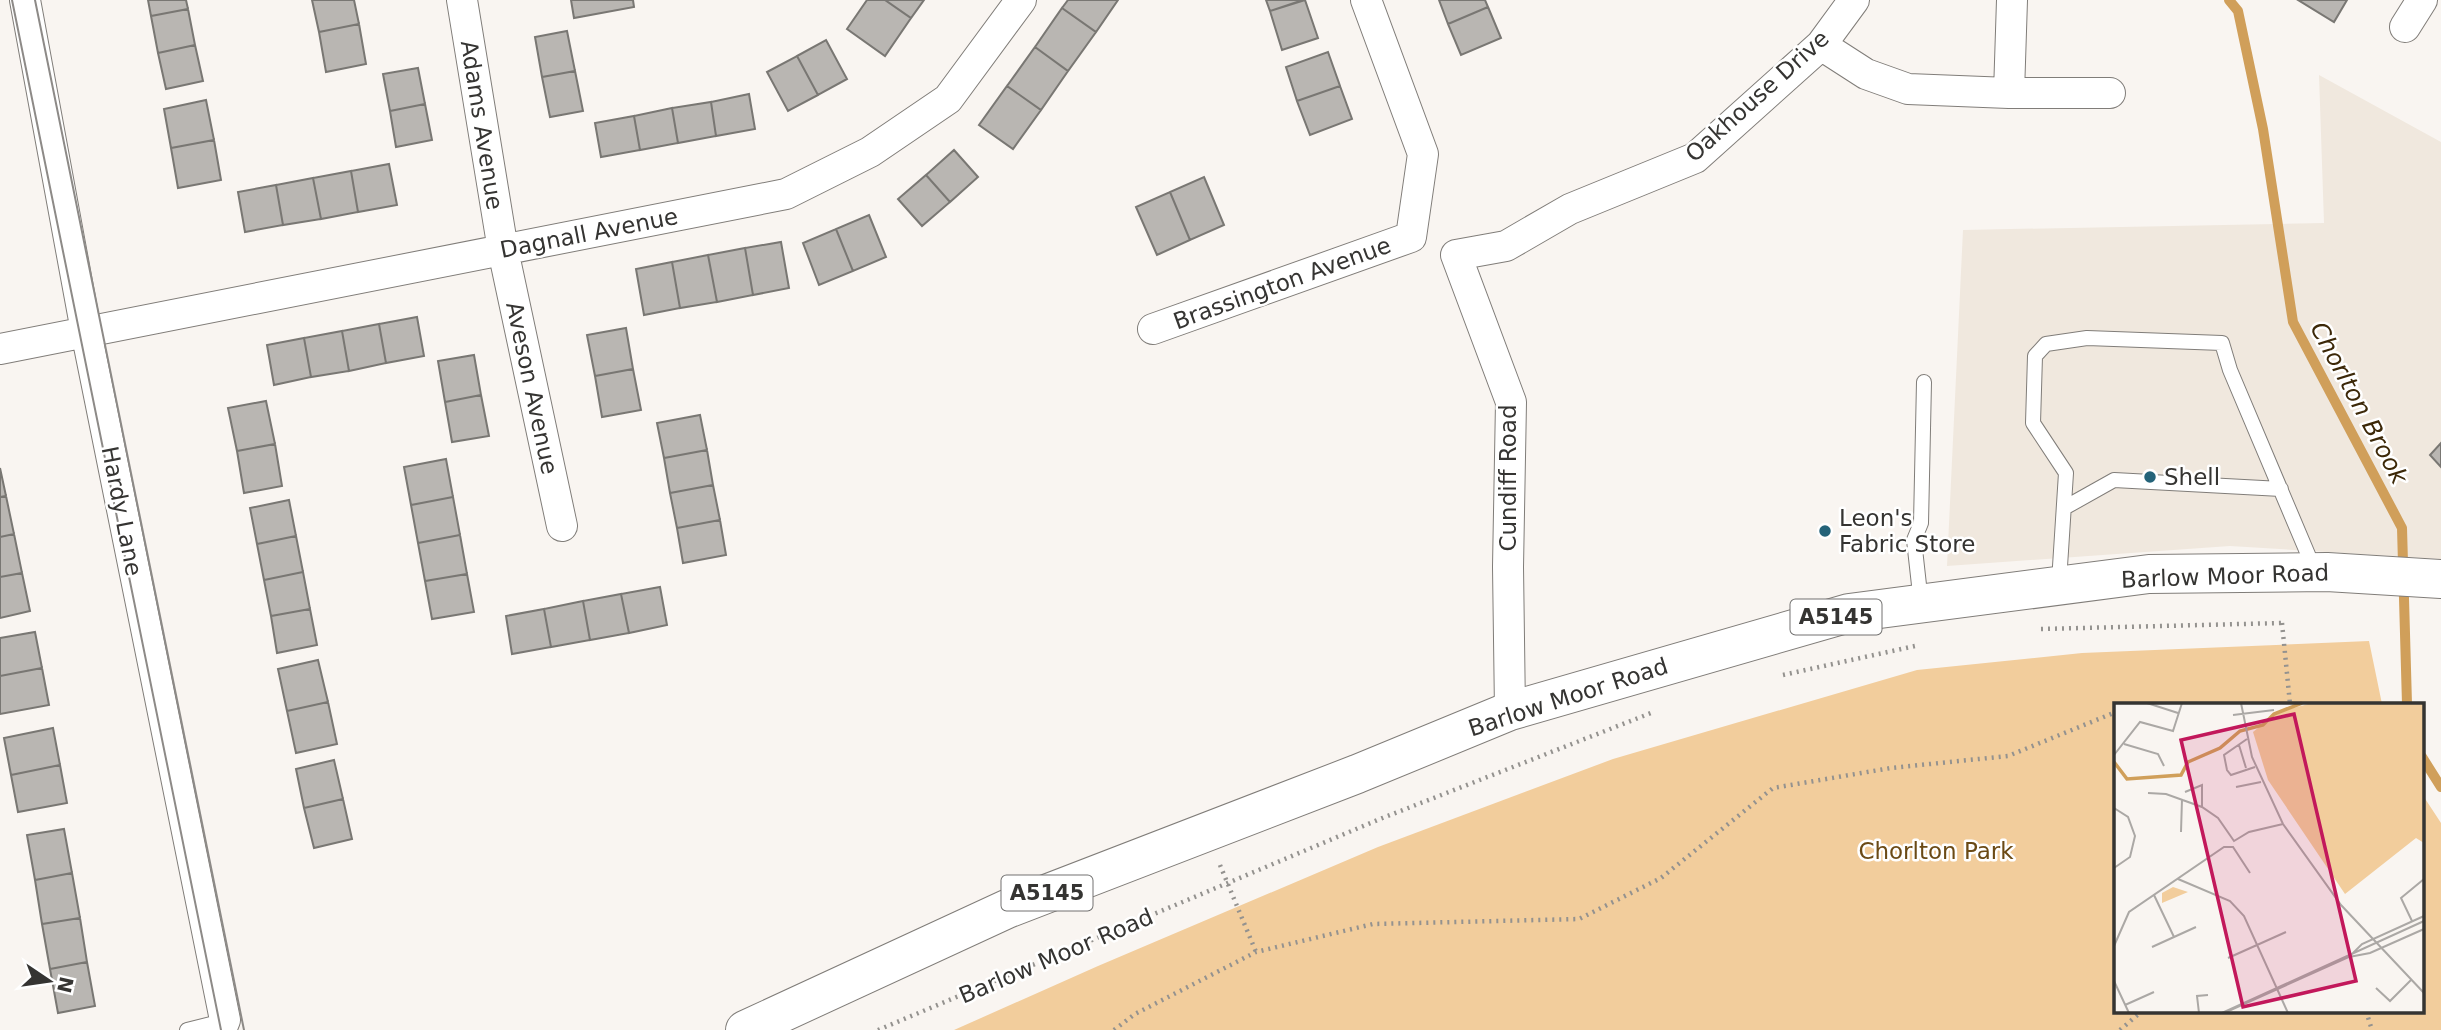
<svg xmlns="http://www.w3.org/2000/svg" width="2441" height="1030" font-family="'DejaVu Sans',sans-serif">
  <rect width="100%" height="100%" fill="#f9f5f1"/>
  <path fill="#f0e8de" d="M2319,75L2441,142V559L2230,546L1947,566L1963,230L2324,223Z"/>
  <path fill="#f2cd9c" d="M2369,641L2382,704H2116V1011H2422V794L2441,823V1030H954L1098,966L1378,847L1613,759L1917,670L2082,653Z"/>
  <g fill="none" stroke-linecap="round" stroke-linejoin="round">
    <path stroke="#d09f5a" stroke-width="10" d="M2229,0L2238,11L2263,129L2293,322L2402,528L2407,704
      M2422,757L2441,787"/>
  </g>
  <path fill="#b9b6b2" stroke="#797773" stroke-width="2" d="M148,0H186L188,9L151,16Z
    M312,0H354L359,24L319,32Z
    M571,0H633L634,7L574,18Z
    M867,0H885L911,18L885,56L847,29Z
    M885,0H924L911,18Z
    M1068,0H1118L1096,32L1062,8Z
    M1266,0H1303L1270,11Z
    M1305,0L1318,38L1282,50L1270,11Z
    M1439,0H1485L1488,7L1448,24Z
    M2298,0H2347L2334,22Z
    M1488,7L1501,38L1461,55L1448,24Z
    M1062,8L1096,32L1068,71L1035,47Z
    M188,9L195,45L158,53L151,16Z
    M359,24L366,64L326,72L319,32Z
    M567,31L575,71L542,77L535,37Z
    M826,40L847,79L818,95L797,56Z
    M195,45L203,81L166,89L158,53Z
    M1035,47L1068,71L1041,110L1007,86Z
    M1328,52L1340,86L1297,101L1286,67Z
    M797,56L818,95L788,111L767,72Z
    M418,68L425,104L390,111L383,74Z
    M575,71L583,111L550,117L542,77Z
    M1007,86L1041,110L1013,149L979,125Z
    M1340,86L1352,119L1310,135L1297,101Z
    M749,94L755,129L716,136L711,102Z
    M206,100L214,140L171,148L164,109Z
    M711,102L716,136L678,143L672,108Z
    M425,104L432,140L396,147L390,111Z
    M672,108L678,143L640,150L634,116Z
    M634,116L640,150L601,157L595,123Z
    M214,140L221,180L178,188L171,148Z
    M954,150L978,177L950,202L926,175Z
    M389,164L397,205L358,212L351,171Z
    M351,171L358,212L321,219L313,178Z
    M926,175L950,202L922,226L898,199Z
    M1204,177L1224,225L1190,240L1170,192Z
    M313,178L321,219L283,225L276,185Z
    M276,185L283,225L245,232L238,192Z
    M1170,192L1190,240L1157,255L1136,207Z
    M869,215L886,257L853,271L836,229Z
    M836,229L853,271L819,285L803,243Z
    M781,242L789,288L753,295L745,248Z
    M745,248L753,295L717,302L708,255Z
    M708,255L717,302L680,308L672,262Z
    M672,262L680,308L644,315L636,269Z
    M417,317L424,356L386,363L379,324Z
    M379,324L386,363L349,371L342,331Z
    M626,328L633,369L595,376L587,335Z
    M342,331L349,371L311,377L304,338Z
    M304,338L311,377L274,385L267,345Z
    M474,355L481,395L445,402L438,361Z
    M633,369L641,410L602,417L595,376Z
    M481,395L489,436L452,442L445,402Z
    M266,401L275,444L237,451L228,408Z
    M700,415L707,450L664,458L657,423Z
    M2441,443V467L2430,455Z
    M275,444L282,486L244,493L237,451Z
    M707,450L713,485L670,493L664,458Z
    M446,459L453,497L411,505L404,467Z
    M0,468L6,496L0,497Z
    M713,485L720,520L677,528L670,493Z
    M6,496L14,534L0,537V497Z
    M453,497L460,535L418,543L411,505Z
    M289,500L296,536L257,544L250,508Z
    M720,520L726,555L683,563L677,528Z
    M14,534L22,573L0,577V537Z
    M460,535L467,574L425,581L418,543Z
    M296,536L303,572L264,580L257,544Z
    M303,572L310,609L271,616L264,580Z
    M22,573L30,611L0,618V577Z
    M467,574L474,612L432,619L425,581Z
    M660,587L667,625L629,633L621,594Z
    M621,594L629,633L590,640L583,601Z
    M583,601L590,640L551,647L544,609Z
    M310,609L317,645L277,653L271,616Z
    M544,609L551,647L512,654L506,616Z
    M35,632L42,668L0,676V638Z
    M318,660L328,702L287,711L278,669Z
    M42,668L49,705L0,714V676Z
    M328,702L337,744L296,753L287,711Z
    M53,728L60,765L11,775L4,738Z
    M334,760L343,799L304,808L296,769Z
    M60,765L67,803L18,812L11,775Z
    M343,799L352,839L314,848L304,808Z
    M64,829L72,873L35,880L27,835Z
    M72,873L80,918L42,924L35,880Z
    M80,918L87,962L50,969L42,924Z
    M87,962L95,1006L58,1013L50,969Z"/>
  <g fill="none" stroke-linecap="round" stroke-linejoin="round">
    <defs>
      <path id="service" d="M2064,508L2114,480L2281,489
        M2059,582L2066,473L2033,423L2035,356L2046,344L2087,338L2222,343L2230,370L2315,571
        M1921,603L1914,540L1921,523L1924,382
        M187,1030L223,1021"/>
      <path id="minor" d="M25,0L86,331L225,1020L221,1030
        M462,0L503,250L562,526
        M2405,27L2422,0
        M1821,45L1866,74L1908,89L2009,93L2012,0
        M2009,93H2110
        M1153,329L1411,237L1423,154L1366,0
        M0,349L786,194L870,152L948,99L1021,0
        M1510,711L1508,567L1511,402L1456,255L1506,246L1570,209L1695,158L1821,45L1854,0"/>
      <path id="primary" d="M745,1030L1007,909L1357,774L1510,711L1849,613L2149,574L2327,572L2441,579"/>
    </defs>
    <use href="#service" stroke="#807d79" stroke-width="16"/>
    <use href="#minor" stroke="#807d79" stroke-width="32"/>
    <use href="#primary" stroke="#807d79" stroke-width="40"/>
    <path stroke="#94928f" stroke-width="4.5" stroke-dasharray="2 5" stroke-linecap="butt" d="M2282,623L2290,704
      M2041,629L2282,623
      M1783,675L1915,646
      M1220,865L1256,952
      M2366,1011L2372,1030
      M878,1030L1380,819L1651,713
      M1114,1030L1135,1014L1256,952L1373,924L1579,919L1661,878L1773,788L1891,768L2008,756L2116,712
      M2120,1030L2142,1011"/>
    <use href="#service" stroke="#fff" stroke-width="14"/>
    <use href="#minor" stroke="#fff" stroke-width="30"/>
    <use href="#primary" stroke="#fff" stroke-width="38"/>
    <path stroke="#8d8a87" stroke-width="2" d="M12,0L221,1030
      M35,0L244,1030"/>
  </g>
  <g fill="#246379" stroke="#fff" stroke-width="2.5">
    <circle cx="2150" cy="477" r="7"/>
    <circle cx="1825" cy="531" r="7"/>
  </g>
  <g text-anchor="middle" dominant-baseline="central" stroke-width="5" stroke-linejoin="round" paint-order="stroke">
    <g fill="#fff" stroke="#727170" stroke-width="2">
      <rect x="1790.5" y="599.5" width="91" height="35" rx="5"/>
      <rect x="1001.5" y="875.5" width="91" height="35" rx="5"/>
    </g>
    <g font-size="21" font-weight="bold" fill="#353432">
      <text x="1836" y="617">A5145</text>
      <text x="1047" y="893">A5145</text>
    </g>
    <g font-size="23" fill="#353432" stroke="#fff">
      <text transform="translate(1757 96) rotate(-42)">Oakhouse Drive</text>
      <text transform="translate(482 125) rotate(81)">Adams Avenue</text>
      <text transform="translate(589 233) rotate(-11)">Dagnall Avenue</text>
      <text transform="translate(1282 283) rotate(-20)">Brassington Avenue</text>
      <text transform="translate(532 388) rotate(78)">Aveson Avenue</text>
      <text transform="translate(1508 478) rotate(-90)">Cundiff Road</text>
      <text transform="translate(122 511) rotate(79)">Hardy Lane</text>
      <text transform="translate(2225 576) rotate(-2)">Barlow Moor Road</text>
      <text transform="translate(1568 697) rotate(-18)">Barlow Moor Road</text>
      <text transform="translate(1056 956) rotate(-23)">Barlow Moor Road</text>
    </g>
    <g font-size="23" fill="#353432" stroke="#fff" text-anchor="start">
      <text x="2164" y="477">Shell</text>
      <text x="1839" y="518">Leon's<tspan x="1839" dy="26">Fabric Store</tspan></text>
    </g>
    <g font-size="23" fill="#6b4a15" stroke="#fff">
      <text x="1936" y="851">Chorlton Park</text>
    </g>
    <g font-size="24" font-style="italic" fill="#3c2808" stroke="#fff">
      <text transform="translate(2359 403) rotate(62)">Chorlton Brook</text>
    </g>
  </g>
  <g transform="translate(2114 703)">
    <rect width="310" height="310" fill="#f9f5f1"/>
    <path d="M198,0H310V140L302,135L231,191L154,77L139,29L164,9ZM59,184L74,189L48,200V190Z" fill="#f2cd9c"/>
    <path fill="none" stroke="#d09f5a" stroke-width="3.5" d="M0,59L13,76L67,72L74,59L106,45L126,28L149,22L160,11L188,0"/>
    <path fill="none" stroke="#aba8a5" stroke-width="2" d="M33,0L64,10M127,0L138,54L169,121L227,202L310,290M119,12L160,7M133,36L110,52L113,67L117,72L141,64M10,41L44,51L50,63M125,42L132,65M0,52L26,19L59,28L68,0M122,84L147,79M71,89L88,82V104M34,90L52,91L88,104L104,115L120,138L135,129L169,121M0,105L14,114L21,133L16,154L0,165M67,129L68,96M64,176L116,198L130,213L174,310M40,192L60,234M298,218L287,195L310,176M0,243L15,209L110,144H119L136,170M38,244L82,224M235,254L256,250L310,226M114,255L172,229M0,278L15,310M262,285L276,298L297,277M11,302L40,289M85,310L83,293L94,292M108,310L310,218M110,310L235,254L248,241L310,213"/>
    <path fill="#c2185b" fill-opacity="0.15" stroke="#c2185b" stroke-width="3.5" d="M180,11L242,278L129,304L67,37Z"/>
    <rect width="310" height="310" fill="none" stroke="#353432" stroke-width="3.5"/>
  </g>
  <g transform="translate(49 981) rotate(103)" stroke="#ffffff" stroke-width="5" paint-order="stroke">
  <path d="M0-5L12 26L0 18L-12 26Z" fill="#353432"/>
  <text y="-10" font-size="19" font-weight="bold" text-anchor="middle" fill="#353432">N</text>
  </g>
</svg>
